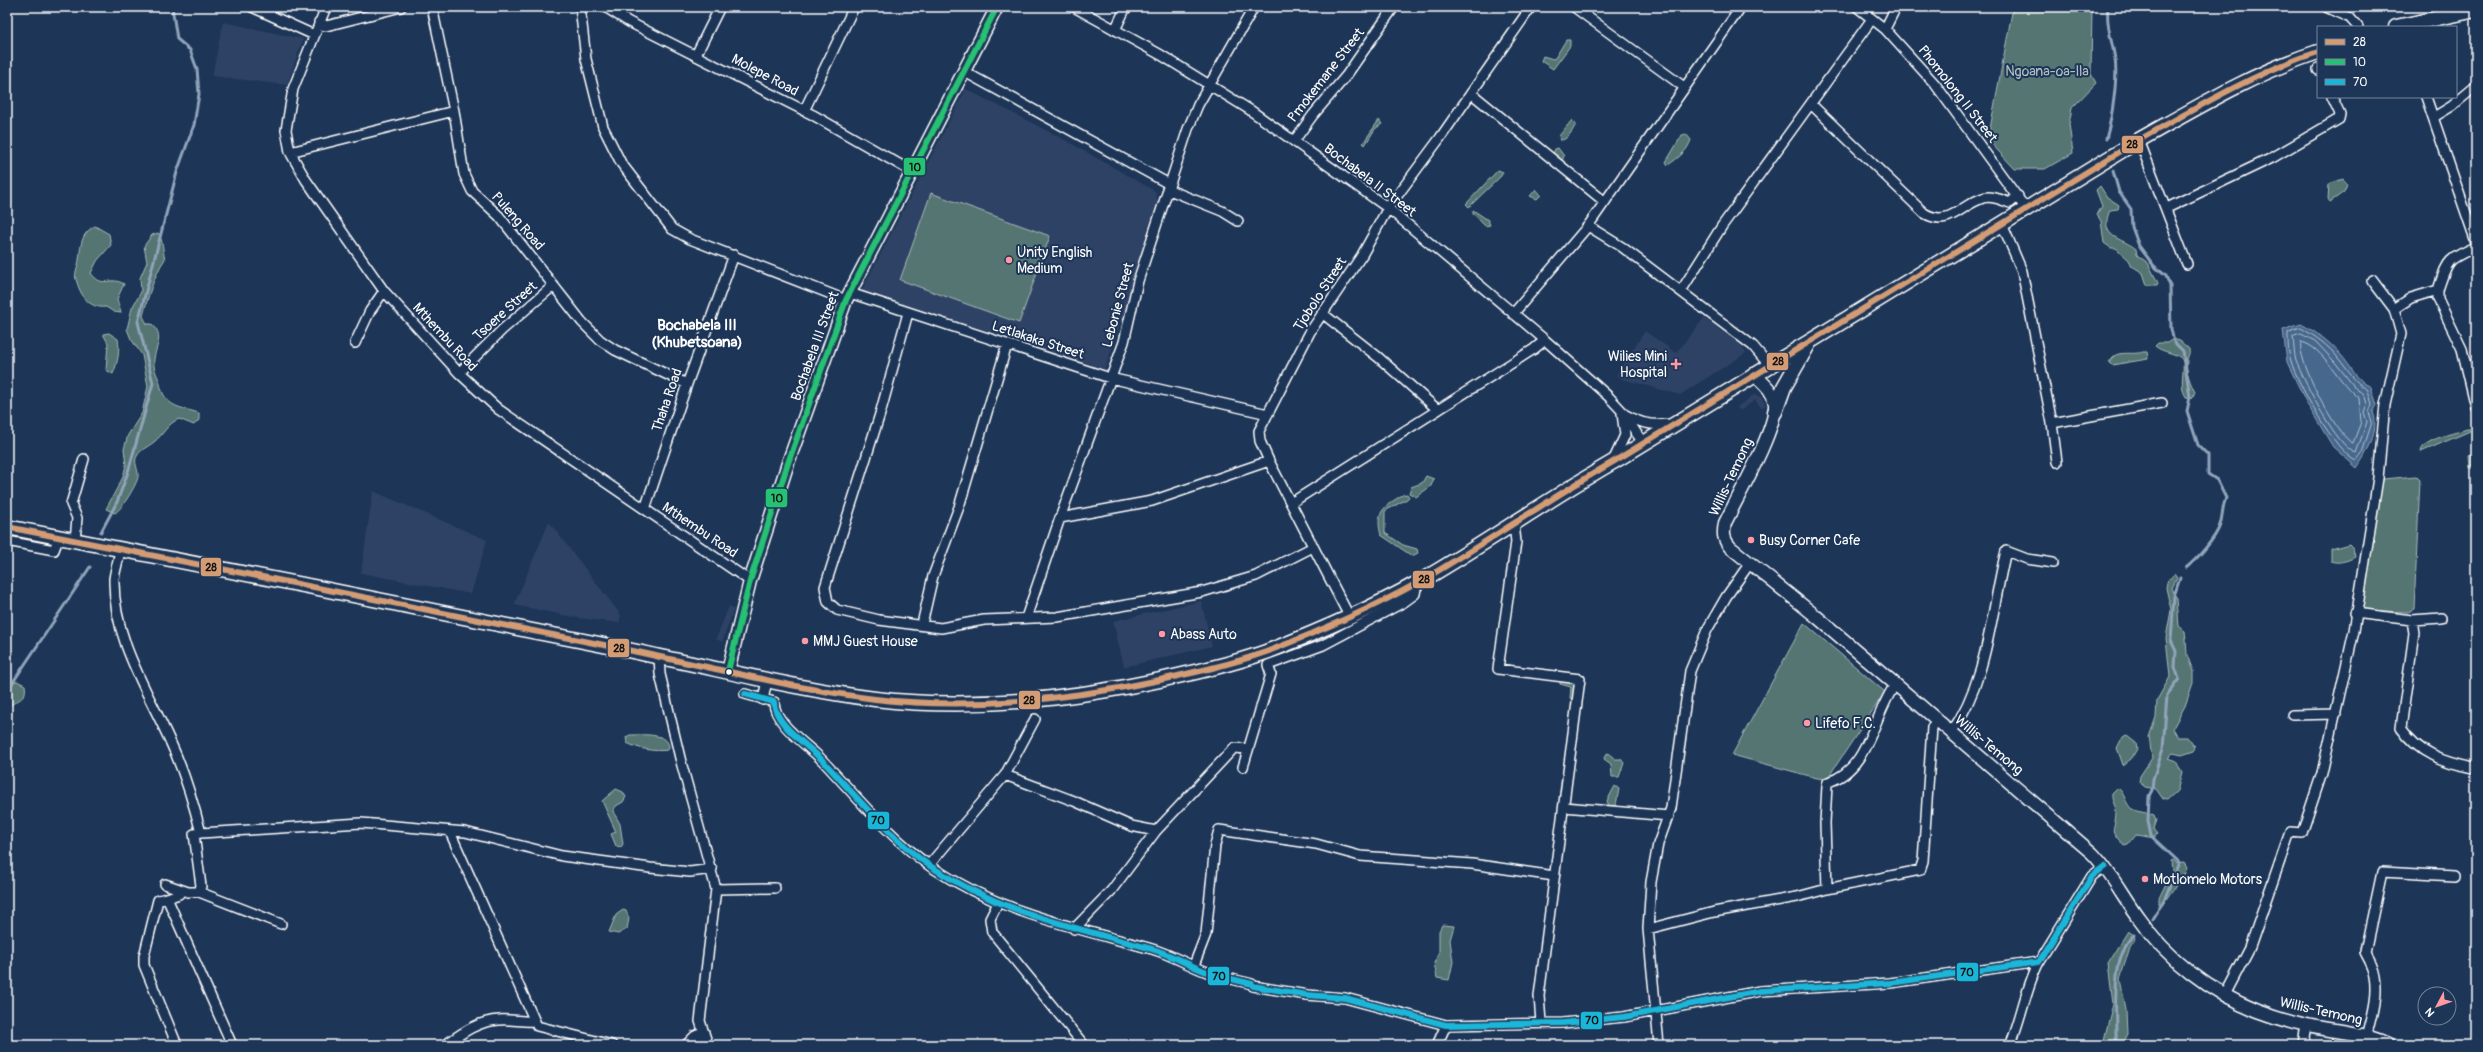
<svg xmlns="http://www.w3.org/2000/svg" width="2483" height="1052" font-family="Pangolin,sans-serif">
  <rect width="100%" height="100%" fill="#1d3557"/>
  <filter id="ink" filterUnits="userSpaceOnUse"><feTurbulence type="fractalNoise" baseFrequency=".025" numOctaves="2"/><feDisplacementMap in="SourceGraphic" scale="8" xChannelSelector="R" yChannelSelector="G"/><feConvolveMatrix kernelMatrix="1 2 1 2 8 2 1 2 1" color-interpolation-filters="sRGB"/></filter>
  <g filter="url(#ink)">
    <path fill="#2e4265" d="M223,22L303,39L287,85L212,76Z
      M966,89L1065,140L1155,191L1158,202L1148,228L1130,296L1105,369L861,292Z
      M1704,318L1740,344L1746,353L1680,395L1622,379L1616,375L1645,331L1676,353Z
      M1755,394L1761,397L1766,405L1761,408L1755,400L1740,411L1737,407Z
      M373,491L487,540L471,594L361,573Z
      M549,522L621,615L619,623L578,618L514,605Z
      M1201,601L1212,646L1124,667L1113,621Z
      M729,606L734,609L722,642L716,639Z"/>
    <path fill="#557473" stroke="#aabab9" d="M2013,7H2092L2091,74L2096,83L2072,108L2069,124L2073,153L2045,169H2015L1986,138L1989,134Z
      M1566,40H1570V46L1553,69L1541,61L1543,56L1553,59L1555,58Z
      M1379,120L1382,124L1375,129L1365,145L1363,143Z
      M1572,120L1576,124C1573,130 1567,141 1560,140L1559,136Z
      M1686,134L1691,140C1687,152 1678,158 1668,165L1666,162L1682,135Z
      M1558,148L1564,156L1562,161L1553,154L1555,149Z
      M1498,170L1503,172L1501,176L1469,207L1466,204Z
      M2343,179L2347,185L2344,192L2330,202L2328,199L2329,184Z
      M2100,186L2107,197L2119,205L2118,209L2110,210C2098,239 2122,237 2136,249L2137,255L2148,263L2158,283L2157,285H2147L2143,273L2132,266L2129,260L2116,248H2111L2104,243L2101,221L2097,215L2102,206L2096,190Z
      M1536,189L1541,195L1537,199L1530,196Z
      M931,193L1050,236L1019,323L900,280Z
      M1473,210L1488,220L1490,225L1485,226L1473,214Z
      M95,226L109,234L111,245L97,261L91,273C103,290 109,275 124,284L117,299L121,313L114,312L106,307C89,309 80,295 76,279C74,274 78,266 79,260C81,246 80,234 95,226Z
      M158,233C164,242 162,249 165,259C154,275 148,297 143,316L147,324H152C167,338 152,349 154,366C155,373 159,378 160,384C165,407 179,407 199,413V420L194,425L179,419C168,423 163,435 154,442C148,447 141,449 137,456C133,463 139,469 138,477C137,484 122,509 115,513L106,509L123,477L126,465L124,449L128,435L142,413L148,386L142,355L131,339L127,329L132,308L141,292L140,278L147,262L144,246L152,235Z
      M109,333L118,339C120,352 118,361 113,374L106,370L108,343L103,334Z
      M2173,339L2180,341L2189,349C2190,356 2188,356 2187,361C2185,370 2191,385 2195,392L2192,398L2186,397C2178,385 2186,368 2182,359C2175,352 2163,353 2155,346L2158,343H2167Z
      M2142,352H2147L2148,359L2112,365L2109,363C2115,348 2130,356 2142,352Z
      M2467,429H2470V431L2421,452C2422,439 2456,433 2467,429Z
      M2476,451V468H2470L2469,456Z
      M1426,476L1434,479L1431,486L1416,497L1409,493L1411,487L1422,483Z
      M2416,476L2420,480L2414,609L2408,612L2362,610L2380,485L2384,479Z
      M1407,494L1409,497L1407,499L1385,511V533L1403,545L1417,549L1418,553L1412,556L1381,535C1376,517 1380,509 1396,499C1400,497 1402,494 1407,494Z
      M2349,544L2353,548L2355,557C2348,561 2337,564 2331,561V549Z
      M2174,574L2177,578L2172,588L2177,599L2179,626L2185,631L2186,639L2187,655L2193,671V683L2185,706L2173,728L2178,737H2187L2195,747L2194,751L2182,755L2173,753L2168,758L2176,761L2182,773L2177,791L2167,800L2163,799L2156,789L2145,787L2139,782L2140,776L2152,758L2149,737L2156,717L2157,700L2170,677L2166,638L2171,610L2166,588L2167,582Z
      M1804,623L1885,692L1827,779L1817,778L1732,755Z
      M17,681L25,685C28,701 15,699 7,709V684Z
      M1568,681L1578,684L1574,703L1570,698L1571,687L1560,684V682Z
      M630,735C641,735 668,732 669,747L668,750C655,752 638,749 627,743L626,737Z
      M2127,736L2136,743L2137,749L2131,759L2123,765L2117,748L2122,738Z
      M1608,753L1615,759H1621L1624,763L1619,777H1612L1611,764L1604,759L1605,755Z
      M1615,786L1619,789L1616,805L1609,806L1607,801Z
      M2118,788C2125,793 2125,804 2132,809C2138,813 2148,812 2154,815L2156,820L2153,829L2157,834L2154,838L2136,835L2128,845L2124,846C2107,826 2115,834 2116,812C2116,805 2111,801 2112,794Z
      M616,789L623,792L626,797L623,802L616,806L613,811L620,824L623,844L621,847L616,846L611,834L616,832L602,801Z
      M2173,860L2177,863L2184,862L2187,867C2182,881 2171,890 2164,903L2159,904V898L2172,871L2171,861Z
      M623,910L626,911L629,918L627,929L618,934L609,932L616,915Z
      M1442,925L1454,926L1450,940L1453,962L1449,980L1437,978L1434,963L1439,953V931Z
      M2128,931L2134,935L2135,939L2130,947L2120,979L2126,1010L2127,1034L2121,1045H2101L2104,1040L2113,1003L2108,963Z"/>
    <path fill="#47688d" stroke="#91a4bb" d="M2301,324C2316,332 2329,341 2341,355C2351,366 2356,380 2371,387L2377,405L2373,412C2380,430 2367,453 2357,468L2333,447L2307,404L2287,362L2283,330Z"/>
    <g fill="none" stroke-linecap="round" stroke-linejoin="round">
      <path stroke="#b5c3d1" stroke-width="1" d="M2301,328C2315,336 2328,345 2338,358C2348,370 2354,382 2368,390L2372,404L2369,412L2372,422L2362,453L2356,461C2336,453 2297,383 2291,361C2288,353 2288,342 2288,333Z
        M2301,334L2315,341L2334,361L2356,389L2364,394L2367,404L2364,412L2367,422L2356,453C2337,448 2304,381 2296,361C2294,354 2294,345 2293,337Z
        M2301,342C2324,346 2339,385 2359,398L2361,422L2353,443C2338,439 2295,357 2301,342Z"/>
      <path stroke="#91a4bb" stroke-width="3" d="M2106,139C2112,118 2118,80 2115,59C2112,41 2106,25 2108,7
        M2113,171L2119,192L2131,209L2132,227L2139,246L2154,266L2166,276L2170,286L2171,329L2174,342L2183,351L2190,397L2187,411L2198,445L2208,455V474L2217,480L2226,498C2222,507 2223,515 2220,525C2216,538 2197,559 2186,568
        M101,532L117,502L128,472L153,383L138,322L177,172L194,125L199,94L197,69L190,50L177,39L172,7
        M7,691L90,567
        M2152,919L2165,898L2179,862L2151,836L2148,821L2149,796L2152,790L2153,779L2163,749L2167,695L2179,679L2175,667L2176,651L2171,641L2174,596L2180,578
        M2116,1045C2117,1015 2109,956 2134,935"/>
      <defs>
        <path id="street" d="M252,7L314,35
          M326,7L293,89L286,130L290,152L306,180L384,291L459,373L498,409L750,581
          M432,7L454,111L464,174L472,191L499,216L582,322L600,340L615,350L687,384
          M580,7L586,59L603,127L621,163L648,198L672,229L690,239L846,300
          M605,7L629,22L813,115L911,171
          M1074,7L1161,55L1250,110L1388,208L1545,340L1609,397L1622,411L1643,443
          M1574,7L1684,87
          M1741,7L1588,226L1622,247L1753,346L1769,365
          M1857,7L1885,29L1935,84L2026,209
          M2326,7L2350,18L2358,27
          M319,22L326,26L401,7
          M1885,29L1896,7
          M1115,30L1126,7
          M696,55L720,7
          M2318,69V70
          M963,71L1169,184
          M1471,93L1605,202
          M2426,97L2476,242
          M1811,104L1924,213C1949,228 1960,205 1983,198C1991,195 2002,200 2010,203L2018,196
          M804,111L854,7
          M2434,117L2452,106L2476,86
          M2139,140L2187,264
          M1294,141L1313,115L1346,76L1394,7
          M290,152L454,111
          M1167,189L1222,211L1238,221
          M2167,208L2272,158L2339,119L2340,114L2332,97
          M2002,224L2022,271L2052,423L2057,462
          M2372,280L2394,309
          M2438,290V299L2462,349L2476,407
          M1681,291L1722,226L1872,19
          M850,293L1110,378L1268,414
          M908,313L880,414L825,587L828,602L837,610L879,620L941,628L984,620L1057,617L1202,592L1256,576L1313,547
          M1322,313L1378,357L1438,410
          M1513,314L1588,226
          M355,343L370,311L384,291
          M459,373L502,330L553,286
          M1626,415C1640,424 1654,426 1671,424
          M2052,423L2162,403
          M1614,459L1625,435L1622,414
          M1291,503L1534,349L1545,340
          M645,509L687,384L734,255
          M1060,518L1152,501L1269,461
          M1514,524L1516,542L1498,669L1580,679L1539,996L1541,1022
          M7,541L54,550L59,537
          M75,541L77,518L71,504L84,459
          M120,549C119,559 115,570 114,579C113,638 147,690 170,741C184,771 193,801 201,833L361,823L465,832L562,856L650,868L690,872L712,869
          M2355,613L2412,620L2441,618
          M1349,616L1269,461L1260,441L1259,431L1310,332L1362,255L1388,208L1440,138L1531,7
          M1026,618L1060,518L1124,342L1138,281L1188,129L1198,105L1254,7
          M2412,620L2414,633L2401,728C2419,754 2443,762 2473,768
          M922,624L933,576L959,507L1007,345
          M659,656L660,674L681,762L716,889L700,1021L708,1045
          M745,694L774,702C774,724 808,745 822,760C856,796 890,838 930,866C1000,913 1074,927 1152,949C1176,956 1196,970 1219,976C1230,979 1241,981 1252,984L1253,986L1307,995L1345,998L1446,1025L1563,1023L1624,1017L1760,991L1890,983L2039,962L2092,876L2105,866
          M763,700L767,680
          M2292,715L2336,714
          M1951,733C1988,680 1991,612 2006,551L2027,559L2053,563
          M1243,767L1271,674L1268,665L1323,645L1404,602L1415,594L1417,583
          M1005,775L1074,801L1131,826L1156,831
          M1564,807L1669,816
          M450,832L537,1026L612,1045
          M929,865L1005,775L1035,719
          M165,884L188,892H199L281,924
          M716,889L775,888
          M1827,889L1825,823L1827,785L1828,782C1869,770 1873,715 1895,685
          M182,890L179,894L167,898L232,1045
          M199,892L201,886L194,834L201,833
          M167,898L158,900L144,956V965L177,1045
          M998,903L990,919L992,932L1084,1045
          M1074,929L1111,891L1156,831L1234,748L1248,749
          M1648,929L1714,912L1797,897L1827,889L1920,870L1923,861L1932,727L1937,721
          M1194,965L1206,934L1215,845L1219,830L1316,844L1360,856L1472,864L1554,876
          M2225,995L2250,947L2290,832L2302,833L2322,773L2354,631L2378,478L2385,405L2401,334L2394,309L2411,298L2438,290C2448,260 2446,260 2476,247
          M2367,1037C2373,1016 2381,987 2372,966C2370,961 2367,956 2365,952L2382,872L2455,876
          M445,1045C462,1033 478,1021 499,1020C511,1019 523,1022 534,1021
          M686,1045L695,1036L704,1032
          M1437,1045L1446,1025
          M1659,1045L1648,929L1651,882L1658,844L1671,808L1690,671L1707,630L1726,597L1750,563
          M2010,1045C2022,1017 2025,989 2039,962
          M2303,1045L2306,1026"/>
        <path id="secondary" d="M1754,374C1763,383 1774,391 1775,404C1777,428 1737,498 1725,523C1723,533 1723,539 1730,547L1817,617L2092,853C2111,872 2122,895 2138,917C2167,959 2210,992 2258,1011C2274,1017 2290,1022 2307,1026C2335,1032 2363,1033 2389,1045
          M728,671L750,581L788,463L846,300L997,7"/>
        <path id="primary" d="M2396,27L2476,10
          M1775,412L1784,387L1809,343
          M7,527C172,560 338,591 503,625C556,636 608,645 660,657C732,672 803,690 875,699C970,710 1067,700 1160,680C1196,672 1232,664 1266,652C1318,632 1371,609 1419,582C1485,544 1547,500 1613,462L2139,140C2196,108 2256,72 2318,52"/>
      </defs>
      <use href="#street" stroke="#fff" stroke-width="12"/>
      <use href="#secondary" stroke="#fff" stroke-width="15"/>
      <use href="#primary" stroke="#fff" stroke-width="17"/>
      <use href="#street" stroke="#1d3557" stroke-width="9"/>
      <use href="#secondary" stroke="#1d3557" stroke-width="12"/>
      <use href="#primary" stroke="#1d3557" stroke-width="14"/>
      <defs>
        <path id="bus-1" d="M7,527C172,560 338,591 503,625C556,636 608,645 660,657C732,672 803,690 875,699C970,710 1067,700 1160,680C1196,672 1232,664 1266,652C1318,632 1371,609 1419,582C1485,544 1547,500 1613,462L2139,140C2196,108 2256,72 2318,52"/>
        <path id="bus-2" d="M728,671L750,581L788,463L846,300L997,7"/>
        <path id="bus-3" d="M745,694L774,702C774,724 808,745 822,760C856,796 890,838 930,866C1000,913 1074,927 1152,949C1176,956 1196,970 1219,976C1230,979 1241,981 1252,984L1253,986L1307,995L1345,998L1446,1025L1563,1023L1624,1017L1760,991L1890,983L2039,962L2092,876L2105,866"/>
      </defs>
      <use href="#bus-1" stroke="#1d3557" stroke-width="9"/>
      <use href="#bus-2" stroke="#1d3557" stroke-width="9"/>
      <use href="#bus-3" stroke="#1d3557" stroke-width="9"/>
      <use href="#bus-1" stroke="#d39c74" stroke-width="6"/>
      <use href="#bus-2" stroke="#26c172" stroke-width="6"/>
      <use href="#bus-3" stroke="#1ab6d8" stroke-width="6"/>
    </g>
  </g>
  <g fill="#ff9aa2" stroke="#1d3557" stroke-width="1.5">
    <circle cx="1009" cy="260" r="4"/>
    <path d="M1674 358h4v4h4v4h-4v4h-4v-4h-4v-4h4z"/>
    <circle cx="1751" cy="540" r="4"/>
    <circle cx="1162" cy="634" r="4"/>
    <circle cx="805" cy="641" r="4"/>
    <circle cx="1807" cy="723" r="4"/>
    <circle cx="2145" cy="879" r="4"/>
  </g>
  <circle fill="#fff" stroke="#1d3557" stroke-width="1.5" cx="729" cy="672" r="3.5"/>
  <g text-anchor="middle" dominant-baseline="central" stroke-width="4" stroke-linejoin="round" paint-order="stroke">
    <g font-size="14" fill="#b2c0c0" stroke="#1d3557">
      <text x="2047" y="71">Ngoana-oa-lla</text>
    </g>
    <g font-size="14" fill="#fff" stroke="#1d3557">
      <text transform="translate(765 75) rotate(28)">Molepe Road</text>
      <text transform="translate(1326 75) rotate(-52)">Pmokemane Street</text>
      <text transform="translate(1958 94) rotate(52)">Phomolong II Street</text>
      <text transform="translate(1370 180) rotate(37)">Bochabela II Street</text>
      <text transform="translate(518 221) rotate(49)">Puleng Road</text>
      <text transform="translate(1320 294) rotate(-57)">Tjobolo Street</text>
      <text transform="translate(1118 305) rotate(-75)">Lebonie Street</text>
      <text transform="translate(505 311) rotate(-42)">Tsoere Street</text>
      <text transform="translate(445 337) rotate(47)">Mthembu Road</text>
      <text transform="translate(1038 340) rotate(18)">Letlakaka Street</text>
      <text transform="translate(815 346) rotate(-70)">Bochabela III Street</text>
      <text transform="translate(667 400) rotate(-71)">Thaha Road</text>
      <text transform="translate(1731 477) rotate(-65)">Willis-Temong</text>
      <text transform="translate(700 530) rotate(34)">Mthembu Road</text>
      <text transform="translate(1989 745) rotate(40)">Willis-Temong</text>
      <text transform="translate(2321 1011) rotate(13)">Willis-Temong</text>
    </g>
    <g font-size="14" fill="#fff" stroke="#1d3557" text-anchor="start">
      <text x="1017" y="252">Unity English<tspan x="1017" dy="16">Medium</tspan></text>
      <text x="1667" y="356" text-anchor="end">Wilies Mini<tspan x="1667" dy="16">Hospital</tspan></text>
      <text x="1759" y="540">Busy Corner Cafe</text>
      <text x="1170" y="634">Abass Auto</text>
      <text x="813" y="641">MMJ Guest House</text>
      <text x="1815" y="723">Lifefo F.C.</text>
      <text x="2153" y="879">Motlomelo Motors</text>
    </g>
    <g font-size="15" font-weight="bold" fill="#fff" stroke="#1d3557">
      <text x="697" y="325">Bochabela III<tspan x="697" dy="17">(Khubetsoana)</tspan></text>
    </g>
  </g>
  <g stroke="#1d3557" stroke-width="1.5">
    <rect x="2121" y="135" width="23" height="19" rx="4" fill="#d39c74"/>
    <rect x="903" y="157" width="23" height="19" rx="4" fill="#26c172"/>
    <rect x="1766" y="352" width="23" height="19" rx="4" fill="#d39c74"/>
    <rect x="765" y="488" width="23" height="20" rx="4" fill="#26c172"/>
    <rect x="200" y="557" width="22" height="20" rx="4" fill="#d39c74"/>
    <rect x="1412" y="570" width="23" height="19" rx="4" fill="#d39c74"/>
    <rect x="607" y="638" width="23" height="20" rx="4" fill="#d39c74"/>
    <rect x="1018" y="690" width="23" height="20" rx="4" fill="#d39c74"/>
    <rect x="867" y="811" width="23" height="19" rx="4" fill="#1ab6d8"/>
    <rect x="1956" y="962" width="23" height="20" rx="4" fill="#1ab6d8"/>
    <rect x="1207" y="966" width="23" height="20" rx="4" fill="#1ab6d8"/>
    <rect x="1580" y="1011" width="23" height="19" rx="4" fill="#1ab6d8"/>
  </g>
  <g font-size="11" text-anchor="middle" font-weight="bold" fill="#111">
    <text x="2132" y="148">28</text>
    <text x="915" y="171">10</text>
    <text x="1778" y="365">28</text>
    <text x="777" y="502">10</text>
    <text x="211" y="571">28</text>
    <text x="1424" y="583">28</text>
    <text x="619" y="652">28</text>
    <text x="1029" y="704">28</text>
    <text x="878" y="824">70</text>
    <text x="1967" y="976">70</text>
    <text x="1219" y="980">70</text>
    <text x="1592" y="1024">70</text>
  </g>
  <rect width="2483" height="1052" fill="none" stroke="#1d3557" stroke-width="24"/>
  <rect x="12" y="12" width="2459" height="1028" fill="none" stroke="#fff" stroke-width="1.5" filter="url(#ink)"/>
  <rect x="2317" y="26" width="140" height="72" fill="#1d3557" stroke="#77869a"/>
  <rect x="2325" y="39" width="20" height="6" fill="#d39c74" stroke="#77869a"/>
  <text x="2353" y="46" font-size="12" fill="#ffffff">28</text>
  <rect x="2325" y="59" width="20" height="6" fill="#26c172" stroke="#77869a"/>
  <text x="2353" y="66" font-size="12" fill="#ffffff">10</text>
  <rect x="2325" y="79" width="20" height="6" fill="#1ab6d8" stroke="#77869a"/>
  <text x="2353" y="86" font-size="12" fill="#ffffff">70</text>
  <g transform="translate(2437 1006) rotate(229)"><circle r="19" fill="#1d3557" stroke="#77869a"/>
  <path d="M0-3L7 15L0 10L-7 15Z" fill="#ff9aa2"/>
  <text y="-6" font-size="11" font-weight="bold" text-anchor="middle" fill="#ffffff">N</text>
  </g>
</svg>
